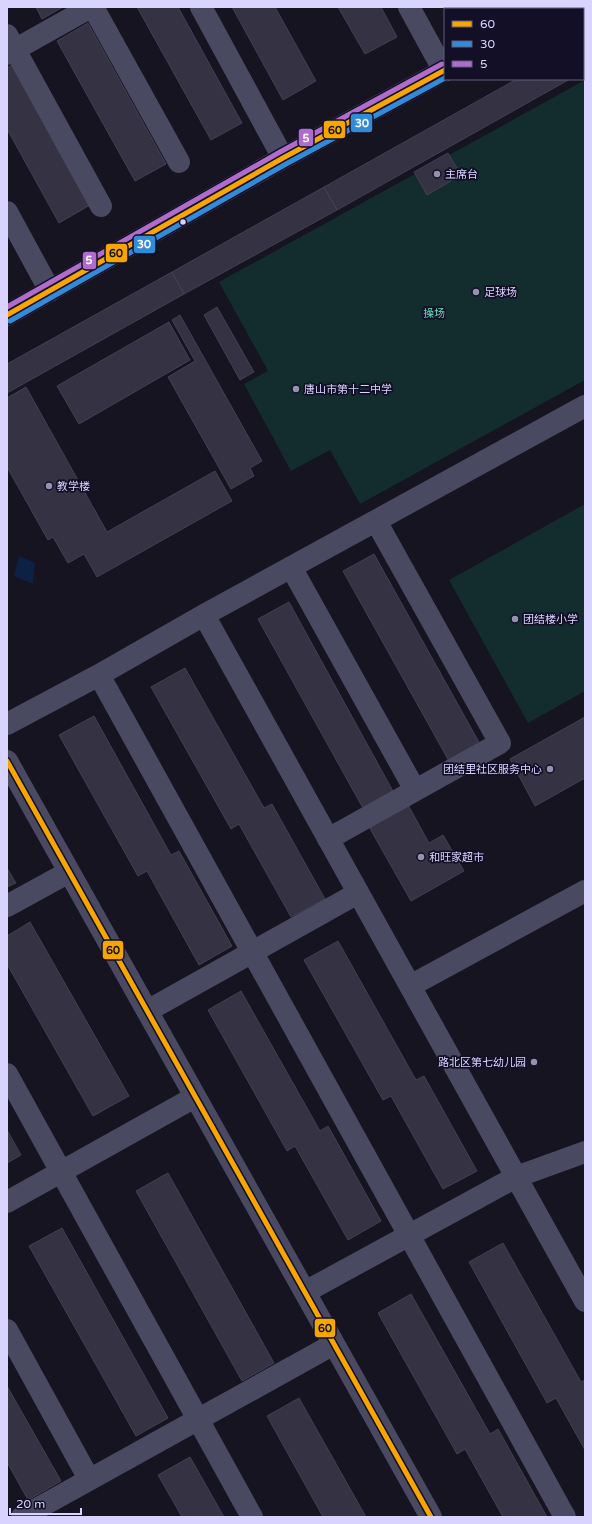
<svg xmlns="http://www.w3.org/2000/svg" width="592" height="1524" font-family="'Varela Round','Noto Sans SC',sans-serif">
  <rect width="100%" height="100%" fill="#161421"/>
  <path fill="#132c2d" d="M585,80V380L360,504L330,450L291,471L244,384L268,371L219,282Z
    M585,504V691L528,723L449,580Z"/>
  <path fill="#0d2144" d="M19,556L35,563L33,584L14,576Z"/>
  <path fill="#343243" stroke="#433f54" d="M36,7H63L42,19Z
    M137,7H178L242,123L211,140Z
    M232,7H275L316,81L283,100Z
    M338,7H381L397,37L365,54Z
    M88,23L166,164L135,181L57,41Z
    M585,40V70L583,71V42Z
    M12,65L90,205L59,223L7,129V68Z
    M517,79H570L337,210L324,187Z
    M448,153L461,175L427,195L414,172Z
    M324,187L337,210L184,294L172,272Z
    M172,272L184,294L7,393V364Z
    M217,307L254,372L240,380L204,315Z
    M180,315L262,461L250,468L254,476L231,489L168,377L195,361L172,320Z
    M169,322L190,360L79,424L57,386Z
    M26,387L107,532L215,471L232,501L97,577L84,554L68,563L53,537L48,540L7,467V398Z
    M374,554L480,744L449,761L343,571Z
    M289,602L394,793L364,810L258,619Z
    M185,668L264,808L272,804L325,899L291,917L239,824L231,829L151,687Z
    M94,716L171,855L179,851L232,946L199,965L147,871L138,876L59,735Z
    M585,717V778L535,806L510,759Z
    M407,803L429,843L443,835L464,871L411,901L368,825Z
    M7,868L16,883L7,887Z
    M30,922L129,1096L93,1116L7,964V936Z
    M338,941L416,1080L424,1076L477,1171L443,1189L391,1096L383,1100L304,960Z
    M241,991L320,1131L328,1126L381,1221L348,1240L295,1146L287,1151L208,1010Z
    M7,1130L21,1155L7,1163Z
    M168,1173L274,1363L242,1381L136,1191Z
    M62,1228L168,1418L136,1436L29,1246Z
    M503,1243L581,1382L585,1380V1450L556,1398L547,1403L469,1262Z
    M411,1294L490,1434L498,1429L547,1517H503L465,1449L457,1454L378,1313Z
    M7,1386L61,1481L28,1500L7,1462Z
    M299,1398L366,1517H323L267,1416Z
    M190,1457L224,1517H182L158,1475Z"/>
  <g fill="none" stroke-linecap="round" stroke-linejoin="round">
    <path stroke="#4a4962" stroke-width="22" d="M93,7L179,162
      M201,7L283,158
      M409,7L444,71
      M550,9L553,7
      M7,35L101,206
      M7,54L91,7
      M7,212L50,291
      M7,315L283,158L445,70
      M291,567L415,790
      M204,615L585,1301
      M99,675L565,1517
      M7,724L99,675L204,615L585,406
      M7,761L431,1517
      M328,839L500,743L376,521
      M7,906L69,872
      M410,986L585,891
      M147,1011L358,893
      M7,1074L252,1517
      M7,1202L195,1097
      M305,1292L516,1177L585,1152
      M7,1330L89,1479
      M22,1517L334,1344"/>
    <defs>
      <path id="bus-1" d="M7,315L283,158L445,70
        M7,761L431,1517"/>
      <path id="bus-2" d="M10,321L286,164L445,78"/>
      <path id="bus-3" d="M7,307L280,152L442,64"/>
    </defs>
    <use href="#bus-1" stroke="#130f26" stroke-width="8"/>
    <use href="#bus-2" stroke="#130f26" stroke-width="8"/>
    <use href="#bus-3" stroke="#130f26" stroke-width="8"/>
    <use href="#bus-1" stroke="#f7a600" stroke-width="5"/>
    <use href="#bus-2" stroke="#338bd7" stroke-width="5"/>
    <use href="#bus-3" stroke="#b06ccc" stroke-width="5"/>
  </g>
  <g fill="#9591b1" stroke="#130f26" stroke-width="1.5">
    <circle cx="437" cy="174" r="4"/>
    <circle cx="476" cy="292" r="4"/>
    <circle cx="296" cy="389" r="4"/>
    <circle cx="49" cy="486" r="4"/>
    <circle cx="515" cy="619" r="4"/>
    <circle cx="550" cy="769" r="4"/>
    <circle cx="421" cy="857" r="4"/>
    <circle cx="534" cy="1062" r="4"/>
  </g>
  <circle fill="#d9d4ff" stroke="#130f26" stroke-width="1.5" cx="183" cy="222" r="3.5"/>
  <g text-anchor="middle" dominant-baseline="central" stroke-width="3.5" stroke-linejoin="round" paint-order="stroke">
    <g font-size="11" fill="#d9d4ff" stroke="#130f26" text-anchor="start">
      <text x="445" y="174">主席台</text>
      <text x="484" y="292">足球场</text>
      <text x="304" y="389">唐山市第十二中学</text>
      <text x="57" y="486">教学楼</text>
      <text x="523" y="619">团结楼小学</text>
      <text x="542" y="769" text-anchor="end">团结里社区服务中心</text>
      <text x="429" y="857">和旺家超市</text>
      <text x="526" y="1062" text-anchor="end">路北区第七幼儿园</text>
    </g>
    <g font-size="11" fill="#5fe0c0" stroke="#130f26">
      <text x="434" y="313">操场</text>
    </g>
  </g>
  <g stroke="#130f26" stroke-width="1.5">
    <rect x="350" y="113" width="23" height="20" rx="4" fill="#338bd7"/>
    <rect x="323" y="120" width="23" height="19" rx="4" fill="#f7a600"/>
    <rect x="298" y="128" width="16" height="19" rx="4" fill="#b06ccc"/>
    <rect x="133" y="235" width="23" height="19" rx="4" fill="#338bd7"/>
    <rect x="105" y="243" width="23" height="20" rx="4" fill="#f7a600"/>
    <rect x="82" y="251" width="15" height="19" rx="4" fill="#b06ccc"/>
    <rect x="102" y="940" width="22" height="20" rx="4" fill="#f7a600"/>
    <rect x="314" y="1318" width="22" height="20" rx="4" fill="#f7a600"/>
  </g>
  <g font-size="11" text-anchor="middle" font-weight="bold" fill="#fff">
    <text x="362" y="127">30</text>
    <text x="306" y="142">5</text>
    <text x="144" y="248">30</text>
    <text x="89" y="264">5</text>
  </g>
  <g font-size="11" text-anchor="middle" font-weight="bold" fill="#111">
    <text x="335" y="134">60</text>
    <text x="116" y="257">60</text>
    <text x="113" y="954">60</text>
    <text x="325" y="1332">60</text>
  </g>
  <rect width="592" height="1524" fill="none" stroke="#d9d4ff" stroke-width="16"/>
  <rect x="444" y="8" width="140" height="72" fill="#130f26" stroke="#625e7d"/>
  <rect x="452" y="21" width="20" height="6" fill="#f7a600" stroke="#625e7d"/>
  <text x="480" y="28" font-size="12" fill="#d9d4ff">60</text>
  <rect x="452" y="41" width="20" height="6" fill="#338bd7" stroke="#625e7d"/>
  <text x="480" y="48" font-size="12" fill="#d9d4ff">30</text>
  <rect x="452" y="61" width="20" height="6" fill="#b06ccc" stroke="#625e7d"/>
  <text x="480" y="68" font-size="12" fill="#d9d4ff">5</text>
  <path d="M10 1508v6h71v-6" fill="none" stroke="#d9d4ff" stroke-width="2"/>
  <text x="16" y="1508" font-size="12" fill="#d9d4ff" stroke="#130f26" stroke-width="3" paint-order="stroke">20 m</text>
</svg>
